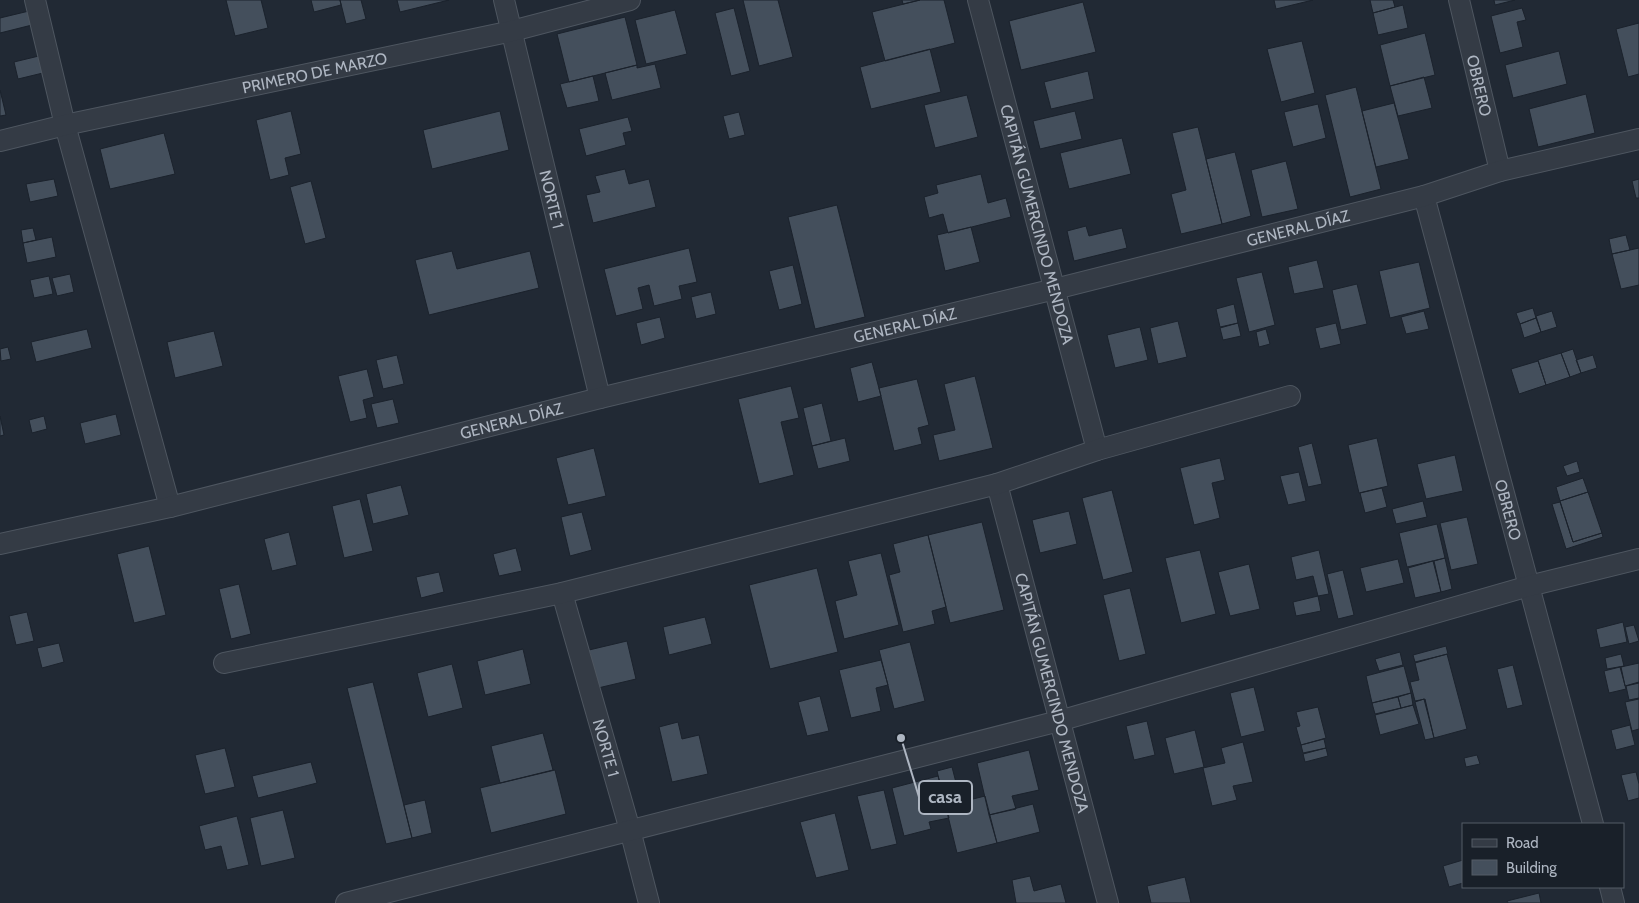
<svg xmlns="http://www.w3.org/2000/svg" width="1639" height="903" font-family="Cabin,sans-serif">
  <rect width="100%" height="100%" fill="#212934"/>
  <path fill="#444f5c" stroke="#1b222c" d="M226,0H261L268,28L235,36Z
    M311,0H340L341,5L314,12Z
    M340,0H361L366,19L346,24Z
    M397,0H449L400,12Z
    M743,0H778L793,57L759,66Z
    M902,0H920L903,4Z
    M920,0H944L955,43L885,61L872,12Z
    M1274,0H1313L1276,9Z
    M1370,0H1393L1395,7L1373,13Z
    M1494,0H1515L1495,5Z
    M1083,2L1096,52L1021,70L1009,21Z
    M1403,5L1408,28L1378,35L1373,13Z
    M734,8L750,71L731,76L715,13Z
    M1522,8L1526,20L1517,22L1523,47L1500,53L1491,16Z
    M675,10L687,54L646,64L635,20Z
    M29,11L32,25L0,33V18Z
    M625,17L637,65L569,82L557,34Z
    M1639,23V74L1628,77L1616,29Z
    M1425,33L1435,75L1390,86L1380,45Z
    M1302,41L1315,93L1281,102L1267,49Z
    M930,49L941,92L871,109L860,67Z
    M1559,51L1567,84L1513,98L1505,65Z
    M43,55L47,72L18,79L14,62Z
    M655,64L661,88L612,100L605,73L637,65V68Z
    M1088,71L1094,99L1051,109L1044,82Z
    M593,76L599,101L567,108L560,84Z
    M1424,77L1432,108L1398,116L1390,86Z
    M1356,87L1381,189L1350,197L1325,95Z
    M0,90L6,115L0,116Z
    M1586,94L1595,133L1538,147L1529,109Z
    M967,95L978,137L935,148L924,105Z
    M1394,103L1409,159L1376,167L1362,111Z
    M1318,104L1326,138L1293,147L1284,112Z
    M291,111L301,154L285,158L289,175L270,180L256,120Z
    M500,111L509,150L432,169L423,130Z
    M1075,111L1082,139L1040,149L1033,121Z
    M739,112L745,135L729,139L723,116Z
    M628,117L632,131L623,133L626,145L586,156L579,129Z
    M1198,127L1222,224L1181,234L1171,194L1186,190L1172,133Z
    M164,133L175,174L110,189L100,149Z
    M1122,138L1131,174L1069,189L1060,153Z
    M1235,152L1251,216L1222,224L1206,159Z
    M1286,161L1298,209L1262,217L1251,170Z
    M625,169L629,184L649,179L656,207L593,223L586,195L600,192L595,176Z
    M981,174L988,203L1006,198L1011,217L948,233L943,214L929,218L924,197L938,193L936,185Z
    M54,179L58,196L30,202L26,184Z
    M1639,179V198H1636L1632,181Z
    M311,181L326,238L305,244L290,187Z
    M837,205L865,317L815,329L788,217Z
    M1086,226L1089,236L1122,228L1127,248L1074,261L1067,231Z
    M971,227L980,262L945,271L937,235Z
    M33,228L36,240L23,243L21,230Z
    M1626,235L1630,250L1612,254L1609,239Z
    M52,237L56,257L27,263L23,243Z
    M689,248L697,282L679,286L682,299L654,306L649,285L638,288L643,309L616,316L604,269Z
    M1639,248V285L1621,289L1612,254Z
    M452,251L457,269L530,251L539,288L429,315L415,260Z
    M1317,260L1324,288L1294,294L1288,267Z
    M1419,262L1430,308L1390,318L1379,271Z
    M793,265L802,304L779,310L769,271Z
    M1262,272L1275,325L1249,332L1236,278Z
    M70,274L74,292L57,296L52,278Z
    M49,276L53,294L34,298L30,280Z
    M1357,284L1367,324L1341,330L1332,290Z
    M711,292L716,314L696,319L691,297Z
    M1234,304L1238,323L1220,327L1216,309Z
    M1533,308L1536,318L1520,324L1516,313Z
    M1424,311L1429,329L1406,334L1401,317Z
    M1552,311L1557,327L1541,332L1536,316Z
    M660,317L665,338L641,345L636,323Z
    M1536,318L1541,332L1524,338L1520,324Z
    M1178,321L1187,357L1158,364L1150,328Z
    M1238,323L1241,336L1223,340L1220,328Z
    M1336,323L1341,344L1320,349L1315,328Z
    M1140,327L1148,360L1115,368L1107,335Z
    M87,329L92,348L36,362L31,342Z
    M1266,329L1270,344L1259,347L1256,332Z
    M214,331L223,366L175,378L167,342Z
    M8,347L11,359L1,361L0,349Z
    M1573,349L1581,373L1570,377L1561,353Z
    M1561,353L1570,377L1546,385L1538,360Z
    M397,355L404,384L383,389L376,360Z
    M1593,355L1597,368L1581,373L1576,360Z
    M1538,361L1546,385L1519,394L1511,369Z
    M872,362L881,396L858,402L850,368Z
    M367,369L374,397L363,400L367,418L350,422L338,376Z
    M975,376L993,448L939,461L933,435L955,430L944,384Z
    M917,379L929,425L918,428L922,444L894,451L879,388Z
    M791,386L799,418L781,422L794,475L759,484L738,399Z
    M393,399L399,423L377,428L371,404Z
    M822,403L831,441L812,446L803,408Z
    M116,414L121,435L85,444L80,423Z
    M0,416L4,435L0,436Z
    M44,416L47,429L32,433L29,420Z
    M845,438L850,461L818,469L812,446Z
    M1377,438L1388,486L1359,493L1348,445Z
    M1312,443L1322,484L1308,487L1298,447Z
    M594,448L606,496L568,505L556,458Z
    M1455,455L1463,491L1426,499L1417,464Z
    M1220,458L1225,480L1212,483L1220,518L1194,525L1180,468Z
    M1577,461L1580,472L1567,476L1563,466Z
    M1299,472L1306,501L1288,505L1280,476Z
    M1583,478L1588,492L1560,501L1556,487Z
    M401,485L409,515L373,524L366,494Z
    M1382,488L1387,507L1365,513L1360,493Z
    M1112,490L1133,572L1103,580L1082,498Z
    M1588,492L1602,533L1573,542L1560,501Z
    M360,499L373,551L344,558L332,506Z
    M1423,501L1427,517L1396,524L1392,509Z
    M1560,502L1573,542L1602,533L1603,537L1566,549L1552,504Z
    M1069,511L1077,544L1040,553L1032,520Z
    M582,512L592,550L570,556L561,517Z
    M1467,517L1478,564L1451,570L1440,523Z
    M982,522L1004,610L950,623L928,535Z
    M1437,524L1445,558L1407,567L1399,533Z
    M289,532L297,565L272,571L264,539Z
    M928,535L946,607L932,611L935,624L903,632L889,575L900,572L893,544Z
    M149,546L166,615L134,623L117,554Z
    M516,548L522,571L499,576L493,554Z
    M1200,550L1216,614L1181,623L1165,558Z
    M1319,550L1329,594L1318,596L1313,576L1296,580L1291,557Z
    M881,553L899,625L844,639L835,601L857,595L848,561Z
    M1445,558L1452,589L1441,592L1434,561Z
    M1398,559L1404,583L1366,592L1360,568Z
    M1433,561L1441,592L1415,598L1408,568Z
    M1249,564L1260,609L1230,616L1218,572Z
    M817,568L838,652L770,669L749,585Z
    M1343,570L1354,615L1338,619L1327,574Z
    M439,572L444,592L421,598L416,577Z
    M239,584L251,634L231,639L219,589Z
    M1130,588L1146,654L1119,661L1103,595Z
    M1318,596L1321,611L1296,616L1293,602Z
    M27,612L34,641L16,645L9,616Z
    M705,617L712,644L669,655L663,627Z
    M1623,622L1627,642L1600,648L1596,629Z
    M1634,625L1639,641L1629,644L1625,627Z
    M627,641L636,679L598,688L589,650Z
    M910,642L925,701L894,709L879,650Z
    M59,643L64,662L42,668L37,648Z
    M1446,646L1448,654L1415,662L1413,655Z
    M523,649L531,684L485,695L477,661Z
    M1400,652L1403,665L1379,671L1375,659Z
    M1447,654L1467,729L1434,738L1425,699L1415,701L1410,682L1419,680L1415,663Z
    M1621,654L1624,666L1607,669L1605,658Z
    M881,660L888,685L876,688L881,711L851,718L839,670Z
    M1639,663V682L1625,686L1621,667Z
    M452,664L463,708L428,717L417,673Z
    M1513,665L1523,705L1507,709L1497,669Z
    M1404,666L1411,693L1372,703L1366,676Z
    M1620,667L1626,689L1609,693L1604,671Z
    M373,682L412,838L386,844L347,688Z
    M1639,683V698L1629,700L1626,686Z
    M1254,687L1265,731L1241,737L1230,693Z
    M1411,693L1413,705L1401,708L1398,697Z
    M820,696L829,731L807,736L798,702Z
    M1398,697L1401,708L1375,714L1372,703Z
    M1424,699L1434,738L1425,740L1415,702Z
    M1639,699V729L1632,731L1625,702Z
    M1413,705L1419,724L1380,735L1375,715Z
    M1318,707L1326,738L1301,745L1296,727L1300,726L1296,712Z
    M1147,721L1155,755L1134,760L1126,726Z
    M678,722L682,739L699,735L708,774L672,782L659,727Z
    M1630,725L1635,745L1616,750L1611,730Z
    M1195,730L1204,767L1174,774L1165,738Z
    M543,733L553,770L500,783L491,746Z
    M1324,739L1326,748L1303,753L1301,745Z
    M1243,742L1253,782L1233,786L1237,800L1212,806L1203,768L1225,763L1221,748Z
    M225,748L235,787L205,794L195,755Z
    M1326,748L1328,756L1305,762L1303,754Z
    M1029,750L1039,790L1012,796L1016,809L989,815L977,763Z
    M1477,755L1480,764L1466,767L1464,758Z
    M311,762L317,783L258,798L252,776Z
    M952,767L961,802L985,796L997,843L957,853L937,771Z
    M555,770L566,814L491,833L480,788Z
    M1636,772L1639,784V798L1628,801L1621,775Z
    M938,776L949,818L929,822L931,829L904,836L892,788Z
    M884,790L897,844L871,850L857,796Z
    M425,800L432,833L412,838L404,805Z
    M1033,804L1040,832L997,843L989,815Z
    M283,810L295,858L261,866L250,818Z
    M835,813L849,870L816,878L800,822Z
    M237,816L249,865L227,870L221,846L205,850L199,826Z
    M1463,860V883L1449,887L1443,866Z
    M1030,876L1034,891L1061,884L1066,903H1016L1012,880Z
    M1185,877L1191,903H1151L1147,886Z
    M1539,893L1541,903H1508L1507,901Z"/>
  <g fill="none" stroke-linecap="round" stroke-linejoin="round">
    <defs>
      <g id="minor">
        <path d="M35,0L65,125L170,507"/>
        <path id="s1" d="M504,0L600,398"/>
        <path id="s2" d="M978,0L1097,450"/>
        <path id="s3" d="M1459,0L1500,171"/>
        <path id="s4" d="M0,141L65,125L512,31L630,0"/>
        <path id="s5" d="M1424,196L1593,824"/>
        <path id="s6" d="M997,484L1108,903"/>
        <path id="s7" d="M0,544L170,507L600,398L1055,289L1424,196L1500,171L1639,139"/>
        <path id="s8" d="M562,593L630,830L649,903"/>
        <path d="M224,663L562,593L997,484L1097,450L1290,396"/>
        <path d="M1610,887L1614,903"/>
        <path d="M346,903L1059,721L1529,586L1639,559"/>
      </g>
    </defs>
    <use href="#minor" stroke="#4e5660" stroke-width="22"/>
    <use href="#minor" stroke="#343b45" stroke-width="20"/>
  </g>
  <g text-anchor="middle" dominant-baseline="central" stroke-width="4" stroke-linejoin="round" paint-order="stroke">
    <g font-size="16" fill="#aeb6c2" stroke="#192029">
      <text stroke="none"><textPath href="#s4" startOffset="322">PRIMERO DE MARZO</textPath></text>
      <text stroke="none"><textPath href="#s3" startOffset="88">OBRERO</textPath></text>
      <text stroke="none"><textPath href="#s1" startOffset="205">NORTE 1</textPath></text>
      <text stroke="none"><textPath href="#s2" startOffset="232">CAPITÁN GUMERCINDO MENDOZA</textPath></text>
      <text stroke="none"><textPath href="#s7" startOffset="1336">GENERAL DÍAZ</textPath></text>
      <text stroke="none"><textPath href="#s7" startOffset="931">GENERAL DÍAZ</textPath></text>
      <text stroke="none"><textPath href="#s7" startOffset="526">GENERAL DÍAZ</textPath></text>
      <text stroke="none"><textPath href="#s5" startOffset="325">OBRERO</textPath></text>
      <text stroke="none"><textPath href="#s6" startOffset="216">CAPITÁN GUMERCINDO MENDOZA</textPath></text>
      <text stroke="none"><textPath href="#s8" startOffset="161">NORTE 1</textPath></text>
    </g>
  </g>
  <path fill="none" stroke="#aeb6c2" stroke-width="2" d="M901 738L919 797"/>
  <circle fill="#aeb6c2" stroke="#192029" stroke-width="2" cx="901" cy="738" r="5"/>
  <rect fill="#192029" stroke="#aeb6c2" stroke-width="2" x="919" y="781" width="53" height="33" rx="5"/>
  <g font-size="18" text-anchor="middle" font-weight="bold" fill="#aeb6c2">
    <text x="945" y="803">casa</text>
  </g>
  <rect x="1462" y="823" width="162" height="65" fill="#192029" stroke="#555c66"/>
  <rect x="1472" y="839" width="25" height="8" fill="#343b45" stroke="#555c66"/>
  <text x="1506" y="848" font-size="15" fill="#aeb6c2">Road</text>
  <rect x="1472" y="860" width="25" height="15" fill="#444f5c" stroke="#555c66"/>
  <text x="1506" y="873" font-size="15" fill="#aeb6c2">Building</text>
</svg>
